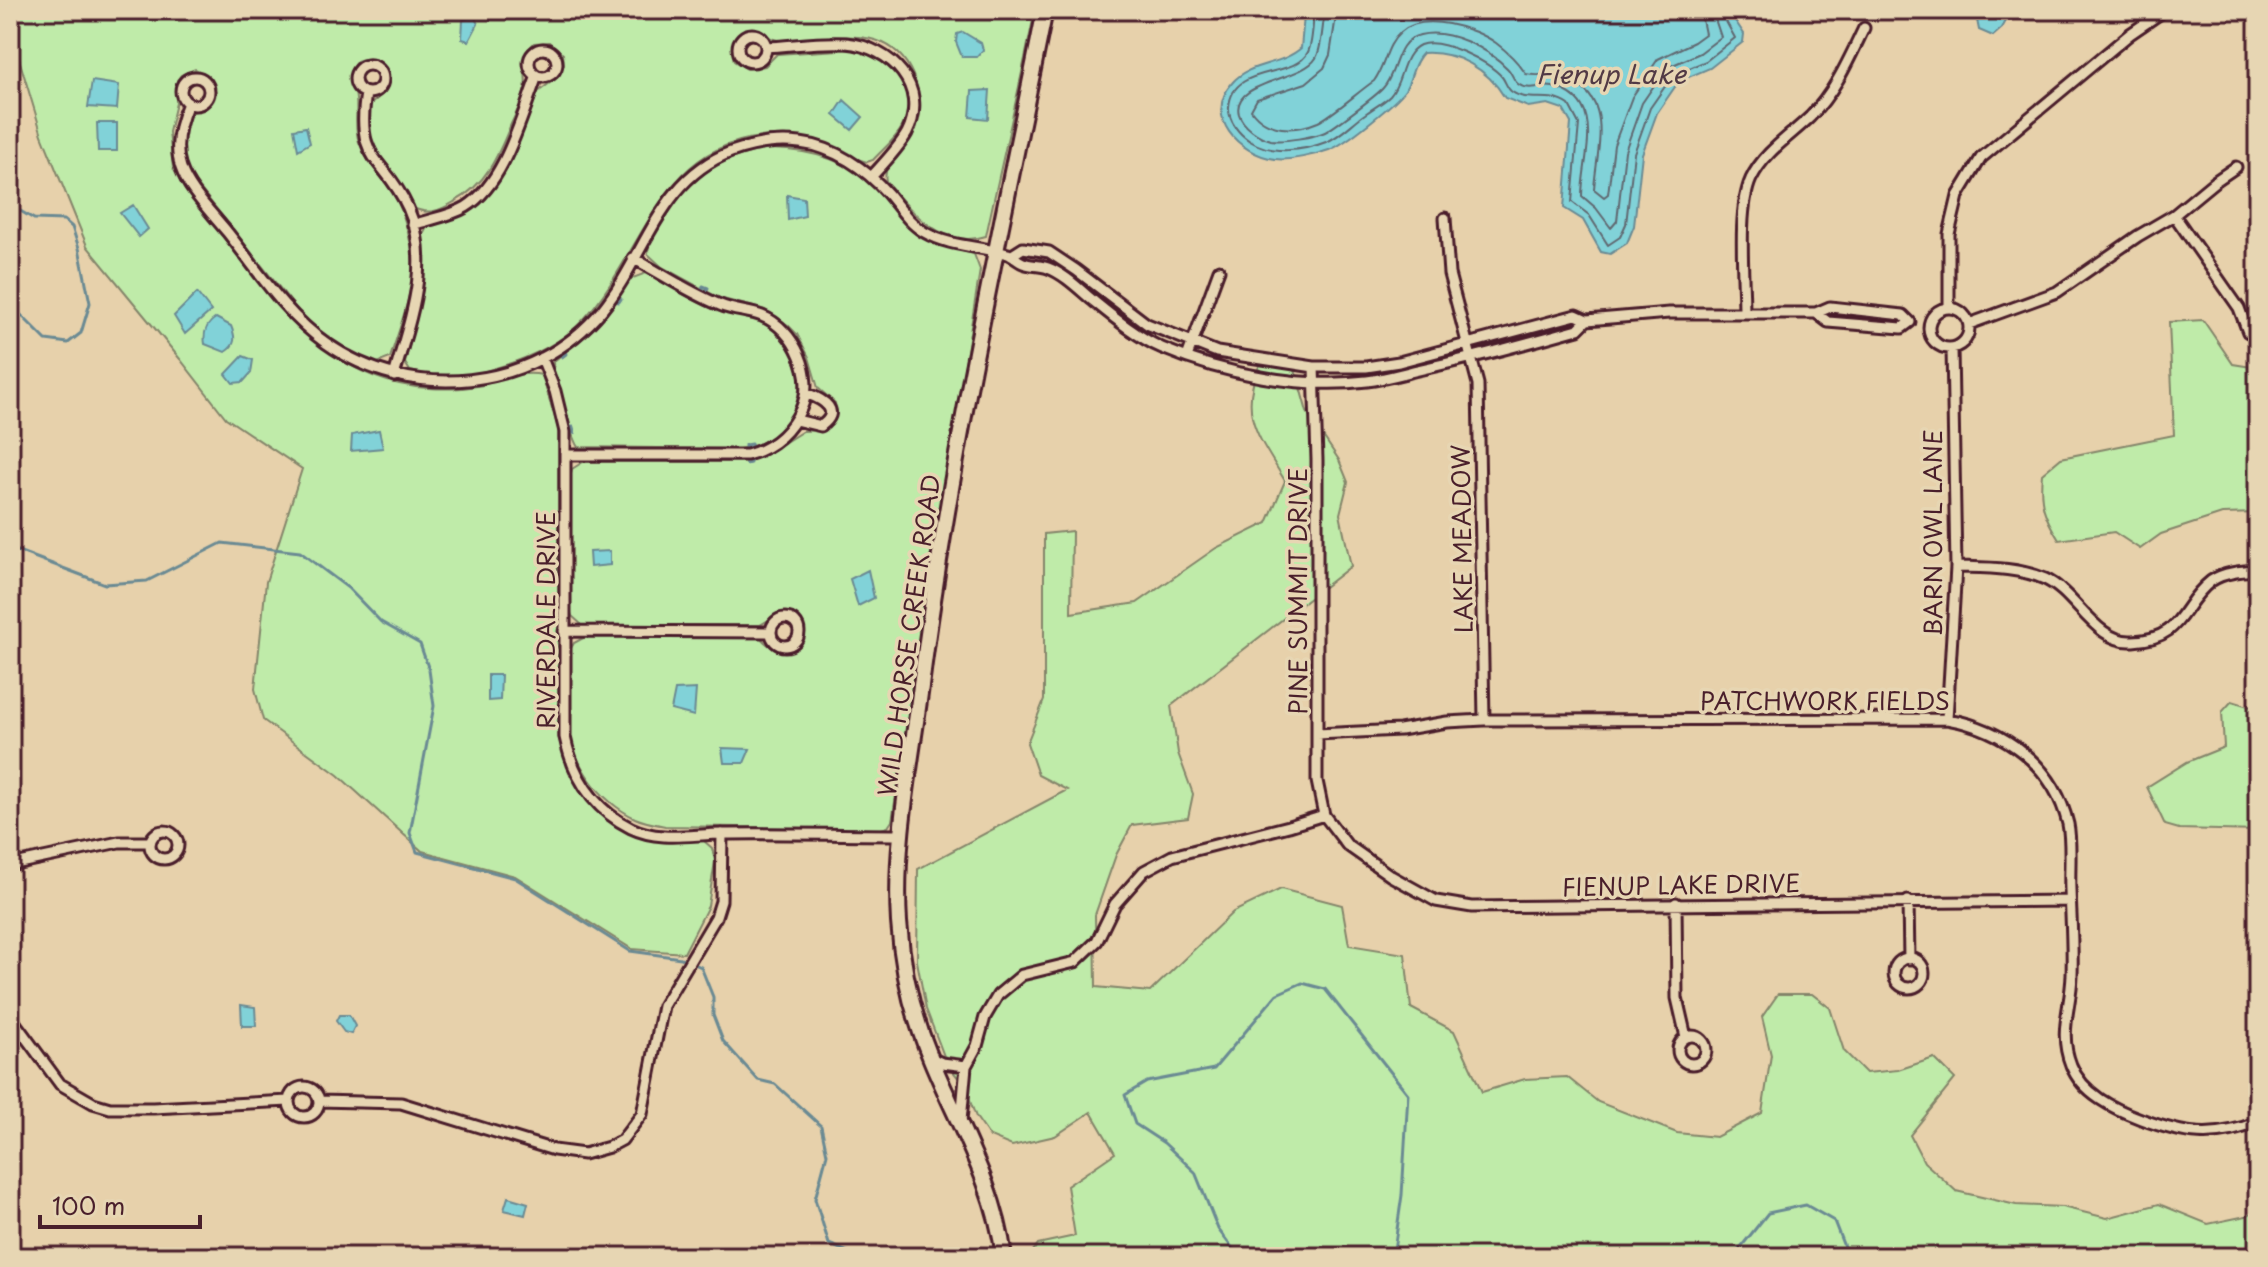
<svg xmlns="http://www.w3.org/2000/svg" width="2268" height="1267" font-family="'Playpen Sans',sans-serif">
  <rect width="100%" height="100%" fill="#e7d1ab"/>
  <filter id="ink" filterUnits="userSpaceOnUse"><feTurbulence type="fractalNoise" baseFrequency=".0125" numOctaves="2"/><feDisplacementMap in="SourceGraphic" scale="16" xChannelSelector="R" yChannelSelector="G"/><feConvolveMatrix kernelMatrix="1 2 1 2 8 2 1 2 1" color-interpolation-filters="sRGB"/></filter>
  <g filter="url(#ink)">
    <path fill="#bfeba9" stroke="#84856a" stroke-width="2" d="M10,10H1035C1020,86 1002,161 986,236C943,250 910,211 886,181C881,158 911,144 917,123C922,106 918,84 910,69C884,19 824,42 780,40C767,40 762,29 746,29C734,38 730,46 734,61L747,69L765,66L777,54L854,49C892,51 920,90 902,127C896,139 882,150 873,160L867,162C837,154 823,137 787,136C661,131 650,246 583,320C561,344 529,358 499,367C470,377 439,379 410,371L405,363L422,293L424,278L422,237L427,227C456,218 483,203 501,178L538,92L559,76L564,64L563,54L555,47L549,42L534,43C516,61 529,69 525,89C523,101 516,113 511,124C498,156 486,185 454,202C439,211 429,215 413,208C398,174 360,146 370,105L385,92L389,72C380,59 372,55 357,61C344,77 351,77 355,93C359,109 353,126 359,142C366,163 381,175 393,193C402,207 407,228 411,245C418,283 401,323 390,358L375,364L347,351L307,322L190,176C182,159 178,138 185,120C190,109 198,112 206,107C226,97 211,74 195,69L181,75L177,80L176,103L169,132L173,168L182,185C203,212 225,239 246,266C295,326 344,383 428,388C445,389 461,389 477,386C501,382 517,370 542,375L558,428V737L572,776L598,809L665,840L704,841L712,848L715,861L708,906L684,953L632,949L515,876L422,851L338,775L263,720L255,689L266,582L302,469L226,418L180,359L87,246L42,135L10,29Z
      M771,149C808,150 846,158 874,186C890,202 901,223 921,235C937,246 955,249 974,254L980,270L892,821L888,827L881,829L665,826C655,824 644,822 635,818C600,801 572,764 569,725C567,700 570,674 570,650L574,643L585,637L761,638C778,658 808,657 804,625L793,613L782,612L760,625H582L572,616L570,609L571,474L572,469L583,462H740L766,454L803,431L826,430L836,416L835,403L818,388L809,357L797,334L788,325L765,310L719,298L662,267L648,254C648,242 656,230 663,219C690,176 720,156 771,149Z
      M646,273C668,284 688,299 711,308C727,315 749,315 764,323C795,339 806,376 795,407C786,433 764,445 739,449L578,447C572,440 553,373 553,362L597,324L630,279Z
      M2203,320L2233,364L2258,368V513L2222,514L2161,534L2140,549L2114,532L2059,540C2044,516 2039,503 2042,474L2061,458L2174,435L2169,322Z
      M1292,359L1307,412L1339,460L1348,482L1340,514L1351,566L1171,706L1178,753L1193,794L1188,818L1132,825L1116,855L1095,915L1096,987L1150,992L1233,912L1281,889L1342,905L1349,945L1405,954L1411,1008L1454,1031L1482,1092L1525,1079L1567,1077L1598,1102L1677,1133L1716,1137L1762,1113L1771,1055L1762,1017L1778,994H1812L1830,1008L1844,1051L1866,1073L1898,1070L1934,1058L1955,1079L1910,1135L1924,1162L1956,1191L2016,1205L2062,1207L2107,1218L2159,1204L2208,1224L2246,1216L2258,1209V1257H1029L1038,1244L1075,1236L1067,1186L1115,1153L1091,1112L1055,1136L1012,1146L990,1137L976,1117L964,1085L947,1064L926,1009L917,961L918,869L1067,790L1038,775L1027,743L1044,700V534L1072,531L1071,613L1137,603L1216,548L1267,523L1285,481C1260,438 1237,415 1260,364Z
      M2232,701L2258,709V831L2179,829L2165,825L2147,787L2187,762L2224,747L2222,712Z"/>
    <path fill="#81d2d8" stroke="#6b8a93" stroke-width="2" d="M1308,10H1728L1744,34L1743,42L1710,68L1679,81L1657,113L1642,154L1634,226L1627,243L1610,254L1601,252L1583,220L1564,208L1571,123L1563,109L1548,104L1528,107L1505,98C1488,69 1457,51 1423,53C1412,64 1413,77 1405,90C1397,102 1343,146 1329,150C1315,155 1290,161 1275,159C1239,154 1203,117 1232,83C1249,62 1281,66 1301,48L1304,16Z
      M1975,10H2012L2002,28L1993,36L1979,30Z
      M474,16L478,24L469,41L462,39L463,20Z
      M963,32L981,43L983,50L977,57H962L956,42L957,34Z
      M92,81L119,85L117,109L88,107Z
      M990,90L988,119L970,117L972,91Z
      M844,100L863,117L852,130L834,115Z
      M97,123H117V151H98Z
      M306,127L310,143L298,150L294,129Z
      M787,195L804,198L805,216L788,220Z
      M133,205L148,229L139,237L120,213Z
      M197,293L211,311L185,334L174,316Z
      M216,318L231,326C236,338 236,345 225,352L205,344C203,332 206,324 216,318Z
      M243,356L253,360L251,373L243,382L233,383L226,374Z
      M379,430L383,448L351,451L352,435Z
      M610,551V565L590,567L589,552Z
      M868,570L874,598L858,606L850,579Z
      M488,675H501L500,700L488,701Z
      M696,689L694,716L671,710L675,690Z
      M722,748L750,749L744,763H724Z
      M241,1005L255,1007L256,1026H242Z
      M339,1015H349L355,1026L351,1034L344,1032L336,1021Z
      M508,1197L528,1203L525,1215L504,1210Z"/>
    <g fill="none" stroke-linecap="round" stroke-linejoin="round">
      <path stroke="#606770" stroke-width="2" d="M1314,10C1313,21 1313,42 1308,52C1294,80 1232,63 1229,107C1228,121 1239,134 1250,141C1272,155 1303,151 1326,142C1340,137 1353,122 1365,114C1373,108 1383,103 1390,96C1403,82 1401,54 1420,45C1440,37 1489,61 1502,77C1506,82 1507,89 1512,92C1529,104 1550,91 1569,105L1579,124L1572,202L1589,215L1608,245L1620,237L1626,224L1634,153L1650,108L1673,75L1706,61L1735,38L1723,16L1722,10
        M1324,10C1324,20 1321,50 1316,58C1302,81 1230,81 1239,114C1243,127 1259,137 1271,140C1282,142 1315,137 1325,132C1333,128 1377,95 1383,88C1398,72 1394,41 1420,35C1448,28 1488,48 1508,69C1512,73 1513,80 1518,84C1528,92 1542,84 1553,87C1608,100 1582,158 1582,196L1596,208L1611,228L1617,221L1625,151L1642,103L1666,68L1700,53L1721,37L1712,10
        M1337,10L1330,55L1324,68L1306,83L1257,99L1251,110C1267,132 1294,132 1318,122C1333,115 1359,91 1374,81C1386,65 1385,46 1401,32C1423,12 1474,27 1496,43C1508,52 1518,62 1526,74C1537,77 1547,73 1558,76C1617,93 1597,144 1594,189L1604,197L1608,194L1614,145L1632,97L1658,59L1694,42L1705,34L1700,10"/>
      <path stroke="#6b8a93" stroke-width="3" d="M10,205L34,219L64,220L72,227L79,248L90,303L81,333L68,343L46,340L10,304
        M703,286L708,288L706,291L702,289Z
        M619,297L621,299L619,302L616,301Z
        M565,351L566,354L562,357L560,354Z
        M573,427L574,433H570L569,428Z
        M751,444L752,447L745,448V445Z
        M751,459L750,463L746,464L745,461Z
        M10,548L105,584L147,581L222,543L300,552L348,588L381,622L420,644L429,670L434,706L410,833L417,852L515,878L630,951L681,958L701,967L713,997V1015L723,1041L758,1080L775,1084L821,1126L827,1154L815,1199L829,1244L859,1257
        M863,1257L921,1253L946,1257
        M1239,1257L1218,1229L1195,1172L1164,1143L1135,1124L1125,1095L1147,1082L1214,1069L1277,994L1302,983L1325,989L1408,1094L1402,1195L1393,1257
        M1733,1257L1768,1213L1806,1205L1834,1221L1848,1257"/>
      <defs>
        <path id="minor" d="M738 48a14 14 0 1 1 28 0a14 14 0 1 1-28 0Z
          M766,47C792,46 820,41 846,43C891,47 930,87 907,133C898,149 884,163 872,176
          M529 63a14 14 0 1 1 28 0a14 14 0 1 1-28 0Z
          M355 79a14 14 0 1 1 28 0a14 14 0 1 1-28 0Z
          M181 91a14 14 0 1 1 28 0a14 14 0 1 1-28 0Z
          M366,93C355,164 384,155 408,208C433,263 409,322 394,376
          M188,103C161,166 190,187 228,233C258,271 286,315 326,343C410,403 534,392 602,310C646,256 659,179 731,152C753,144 777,140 800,143C835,147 866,169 888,194C899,207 909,223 924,232C950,247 980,246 1008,254C1013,256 1018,261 1023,263C1030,266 1040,265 1048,268C1064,274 1078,288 1091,299C1112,316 1137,337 1162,348C1223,374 1301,389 1367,381C1384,379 1401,374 1418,370C1472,358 1525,344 1578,329L1587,320L1576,315L1399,362L1366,367H1314L1217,352L1147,324L1076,270L1049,252L1023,248L1012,255
          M2174,215L2239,308L2248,332
          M1445,218L1449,274L1478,384L1484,720
          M413,225C430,219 451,216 466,207C505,183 521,117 537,76
          M1949,307V234L1958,196L1981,158L2130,34L2165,10
          M1929 328a20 20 0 1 1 40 0a20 20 0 1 1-40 0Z
          M1744,313C1744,277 1737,210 1751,179C1764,152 1789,137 1810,117C1835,92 1849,59 1864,28
          M1587,320L1669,313H1816L1830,307L1903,315L1910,322L1902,328L1828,322L1816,313
          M1969,324L2057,292L2138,236L2174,215L2214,182L2236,167
          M1187,357L1219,270
          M542,358L555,391L565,432V737C573,777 593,809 631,828C660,842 692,834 723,834C782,833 842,835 902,835
          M1314,367L1317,460V781L1324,815L1347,845L1391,876L1436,901L1472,907L2070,901
          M796,420L821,426C842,411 824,400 808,394
          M565,455H747C773,448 790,433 801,409C816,377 795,329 762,316C749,311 734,311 720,305C690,293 662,274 633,258
          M1956,567C1986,568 2017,567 2045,579C2076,593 2096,644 2133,641C2185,638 2179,606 2211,581C2224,572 2243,571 2258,570
          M771 632a14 14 0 1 1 28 0a14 14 0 1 1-28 0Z
          M564,631L771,632
          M1947,719L1956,567L1952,348
          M1317,734L1400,730L1447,722L1484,720L1947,719C2004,729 2054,765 2068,824C2072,844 2069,869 2070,890C2071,919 2073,947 2072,975C2071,1008 2058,1033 2071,1065C2082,1094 2114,1109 2141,1119C2184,1135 2214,1140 2258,1122
          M150 845a14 14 0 1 1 28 0a14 14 0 1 1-28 0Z
          M10,865L119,842H150
          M1908,901L1909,959
          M1676,903L1677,998L1686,1037
          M1894 973a15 15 0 1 1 30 0a15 15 0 1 1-30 0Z
          M10,1016L60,1084L93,1103L110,1108H153L289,1101
          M1678 1050a14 14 0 1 1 28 0a14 14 0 1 1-28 0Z
          M931,1058L942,1063L966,1066
          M289 1102a15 15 0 1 1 30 0a15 15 0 1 1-30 0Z
          M319,1101L401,1103L554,1150L584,1154L609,1147L622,1140L642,1114L663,1006L716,917L721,901L722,834
          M961,1121L966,1066L977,1046L985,1017L998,995L1022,975L1075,962L1097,941L1115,904L1144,871L1172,856L1289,826L1324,815"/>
        <path id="secondary" d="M1004,1257C995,1185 958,1125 931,1059C913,1016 902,969 899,922C894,844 911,763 921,686C950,459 1000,234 1045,10"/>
      </defs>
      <use href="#minor" stroke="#4a1f2b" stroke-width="15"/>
      <use href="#secondary" stroke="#4a1f2b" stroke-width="20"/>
      <use href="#minor" stroke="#e7d6b3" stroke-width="9"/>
      <use href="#secondary" stroke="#e7d6b3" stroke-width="14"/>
    </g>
  </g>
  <g text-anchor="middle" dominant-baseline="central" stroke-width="7" stroke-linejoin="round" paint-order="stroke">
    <g font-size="24" fill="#4a1f2b" stroke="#e7d6b3">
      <text transform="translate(1932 533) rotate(-90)">BARN OWL LANE</text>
      <text transform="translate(1461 539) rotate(-91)">LAKE MEADOW</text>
      <text transform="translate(1297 591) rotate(-90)">PINE SUMMIT DRIVE</text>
      <text transform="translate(545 620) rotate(-90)">RIVERDALE DRIVE</text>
      <text transform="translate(908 635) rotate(-82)">WILD HORSE CREEK ROAD</text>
      <text x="1825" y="700">PATCHWORK FIELDS</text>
      <text transform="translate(1681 884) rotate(-1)">FIENUP LAKE DRIVE</text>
    </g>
    <g font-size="26" font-style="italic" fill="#523a45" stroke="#e7d6b3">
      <text x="1611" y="73">Fienup Lake</text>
    </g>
  </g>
  <rect width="2268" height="1267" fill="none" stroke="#e7d6b3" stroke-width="40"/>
  <rect x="20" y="20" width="2228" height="1227" fill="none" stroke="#4a1f2b" stroke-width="3" filter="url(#ink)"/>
  <path d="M40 1215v12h160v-12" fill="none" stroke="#4a1f2b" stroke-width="4"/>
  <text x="52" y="1215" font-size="24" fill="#4a1f2b" stroke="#e7d6b3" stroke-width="6" paint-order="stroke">100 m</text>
</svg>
